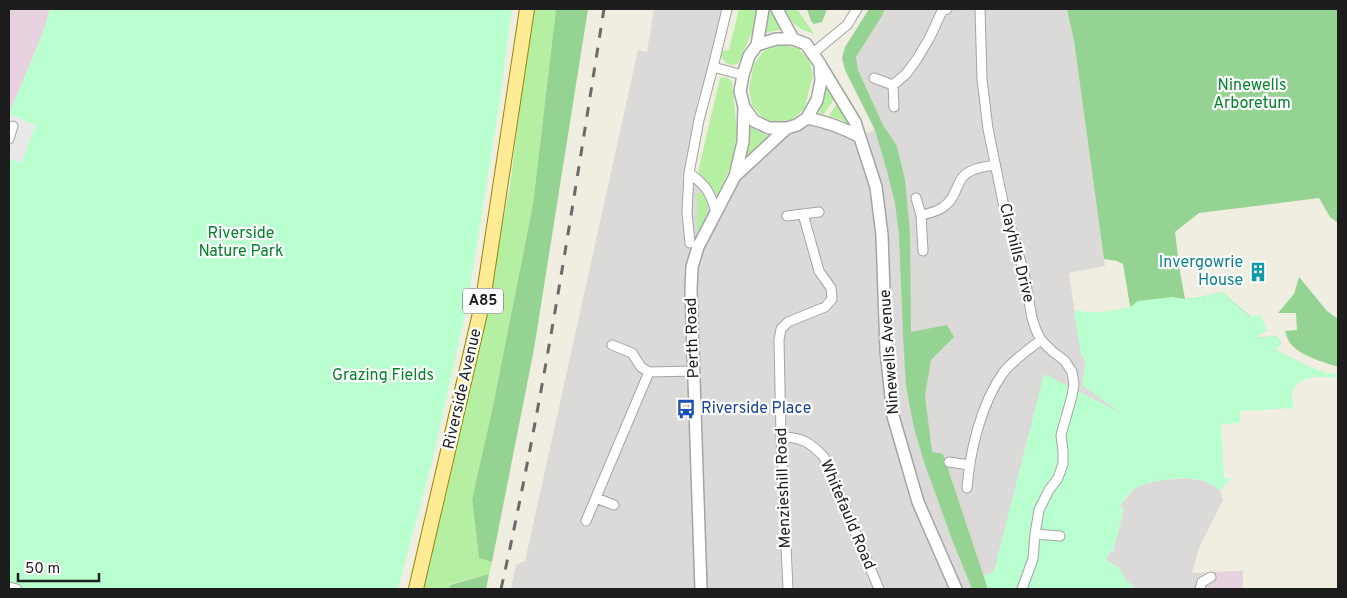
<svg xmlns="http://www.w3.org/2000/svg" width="1347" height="598" font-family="Overpass,sans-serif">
  <rect width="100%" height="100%" fill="#efeee1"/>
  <path fill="#dbdad9" d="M654,9H727L689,173L701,182L716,211L735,176L807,118L860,137L883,125L858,70L856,57L882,16L885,9H1067L1074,41L1105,266L1069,273L1081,354L1086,362L1082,385L1126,415L1094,566L1116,589H511L516,565L525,561L638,50L647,52Z
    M1187,478L1204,481L1215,486L1220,491L1223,500L1199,548L1192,573L1243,571V589H1135L1134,587L1127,581L1118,567L1106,560L1109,552H1113L1124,508L1119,507L1134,489L1143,484L1163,480Z"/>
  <path fill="#e9d2df" d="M9,9H50L43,33L11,109H9Z
    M1243,571V589H1213L1212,572Z"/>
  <path fill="#b5efa1" d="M532,9H556L533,204L493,406L472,499L479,558L492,562L489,574L450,584L449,589H422L452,470L487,302L510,186Z
    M739,9H757L752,32L738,64C729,66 725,64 721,56L722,51L729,50Z
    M767,9H772L782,29L763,34Z
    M785,9H797L814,34C798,29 791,24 785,9Z
    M780,45L798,48L809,60L813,75L804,110L791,120L775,122L762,117L752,105L749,89L754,64L764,51Z
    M726,77L732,81L737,133L732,163L717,196L698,172L720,78Z
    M828,83L836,97L823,115L819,114Z
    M839,100L853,128L842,120L829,116Z
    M750,127L770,137L745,158Z
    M697,193L706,194C711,211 704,220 697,235Z"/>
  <path fill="#95d392" d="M556,9H588L534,349L492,562L479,558L472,499L493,406L533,204Z
    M807,9H827L822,22L814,24L811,21Z
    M869,9H885L882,16L856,57L858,70L883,125L897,146L905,180L910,232L911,332L947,325L954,337L931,360L925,396L932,452L943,454L988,589H972L953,542L924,462L914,428L906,386L903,334L899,235L895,203L887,171L875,130L845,70L842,58L845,47Z
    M1067,9H1338V223L1330,217L1319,198L1199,213L1175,232L1180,272L1185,299L1201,297L1222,292L1267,331L1258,334V338L1277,336L1281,343L1276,350L1303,364L1132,318L1123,264L1117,261L1104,259L1074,41Z
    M1299,277L1327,311L1338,319V367C1323,362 1300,356 1290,343C1288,340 1286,335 1285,331L1297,330L1296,313H1278L1294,294Z
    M489,574L486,589H449L450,585Z"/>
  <path fill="#b9ffcf" d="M50,9H512L499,106L467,306L433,458L398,589H17L9,587V109H11L43,33Z
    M1222,292L1249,316L1261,315L1267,331L1258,334V338L1277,336L1281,343L1276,350C1296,360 1316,372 1338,375V378C1324,376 1298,374 1292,392C1291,397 1293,403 1294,408L1240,411V423L1221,424L1224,478H1231L1220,491C1203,474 1174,477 1153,482C1147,483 1140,485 1134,489C1129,493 1123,501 1119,507L1124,508L1113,552H1109L1106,560L1118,567L1127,581L1134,587L1135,589H988L984,576L994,571L1044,374L1121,413L1082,385L1086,362L1081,354L1074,313L1076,310L1087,312H1104L1130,307L1138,301L1172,297L1185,299L1201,297Z"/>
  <path fill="#e9e9e9" d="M9,114L36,125L21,163L11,159L9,164Z"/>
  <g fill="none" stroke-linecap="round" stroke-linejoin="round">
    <defs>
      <path id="minor" d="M980,9L982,79L988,129L1003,202L1024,273L1032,318L1036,330L1041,340L1052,351L1065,361L1072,372L1074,384L1072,396L1061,435L1063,451V464L1058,478L1049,490L1039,510L1035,534L1033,559L1022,589
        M813,53L847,25L857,9
        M713,67L743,75
        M874,78L893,85L894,107
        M893,85L906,74L917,59L930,37L942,11L947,9
        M9,139L13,126
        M689,173C706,185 710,192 716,212
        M916,198L921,215L923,251
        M921,215C937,212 949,207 955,192C957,188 959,182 962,178C970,168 983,167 995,165
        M787,216L819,212
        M690,243L687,212L689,173L699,120L713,67L727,9
        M649,372L694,371
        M781,437C801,437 810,442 824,457L879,589
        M949,462L969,465
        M967,488C970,451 981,404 1003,373C1013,360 1028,350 1041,340
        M596,498L614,505
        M586,521L649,372L641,367L632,353L612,345
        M1035,534L1060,536
        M9,587L17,589
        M788,589L781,437L779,340L781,329L788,322L825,307L832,299L831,288L819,271L803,214
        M1200,589L1202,582L1211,577"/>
      <path id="tertiary" d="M777,9L793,39
        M757,45L763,9
        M821,66L855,122L876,187L882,235L886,350L893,416L918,502L956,589
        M807,118C827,122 842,127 860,137
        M735,176L787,128
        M701,589L691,290L692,267L698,247L735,176L743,142L744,107L740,91L743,75L749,56L757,45L776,39H793L806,44L820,64L821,81L817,100L807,118L797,125L787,128H769L754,121L744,107"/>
      <path id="primary" d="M416,589L483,300L527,9"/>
    </defs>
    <use href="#minor" stroke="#a4a4a4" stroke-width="11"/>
    <use href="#tertiary" stroke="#a4a4a4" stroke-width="14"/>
    <use href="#primary" stroke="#958700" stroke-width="16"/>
    <use href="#minor" stroke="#fff" stroke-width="9"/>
    <use href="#tertiary" stroke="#fff" stroke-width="11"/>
    <use href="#primary" stroke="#ffeb96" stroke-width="14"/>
    <path stroke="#6b6b6b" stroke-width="3" stroke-dasharray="10 10" stroke-linecap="butt" d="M501,589C544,397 573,203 604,9"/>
  </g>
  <defs>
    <symbol id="building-bare" viewBox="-9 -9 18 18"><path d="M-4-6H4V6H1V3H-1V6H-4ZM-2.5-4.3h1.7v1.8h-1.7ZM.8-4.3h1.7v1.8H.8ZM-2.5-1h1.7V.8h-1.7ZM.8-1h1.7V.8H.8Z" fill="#0f9aa8" stroke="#fff" stroke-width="2.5" paint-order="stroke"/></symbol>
    <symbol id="bus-bare" viewBox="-9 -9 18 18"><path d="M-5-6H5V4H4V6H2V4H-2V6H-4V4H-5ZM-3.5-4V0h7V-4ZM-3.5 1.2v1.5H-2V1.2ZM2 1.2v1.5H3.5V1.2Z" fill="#1a4fb4" stroke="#fff" stroke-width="2.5" paint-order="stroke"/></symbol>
  </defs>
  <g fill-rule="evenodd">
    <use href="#building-bare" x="1244" y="258" width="28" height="28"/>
    <use href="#bus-bare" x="672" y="395" width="28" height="28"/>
  </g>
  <g text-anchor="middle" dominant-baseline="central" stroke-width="4.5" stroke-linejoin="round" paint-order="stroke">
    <rect fill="#fff" stroke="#616161" stroke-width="1" x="463" y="288.5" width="40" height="25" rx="4"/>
    <g font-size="15" font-weight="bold" fill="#1d1d1d">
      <text x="483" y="301">A85</text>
    </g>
    <g font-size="16" fill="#01852b" stroke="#fff">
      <text x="1252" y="86">Ninewells<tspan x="1252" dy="18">Arboretum</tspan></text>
      <text x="241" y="234">Riverside<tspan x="241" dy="18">Nature Park</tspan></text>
      <text x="383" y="376">Grazing Fields</text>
    </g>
    <g font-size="16" fill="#1d1d1d" stroke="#fff">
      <text transform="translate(1016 253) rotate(76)">Clayhills Drive</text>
      <text transform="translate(693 338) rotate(-92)">Perth Road</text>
      <text transform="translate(890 352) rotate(-94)">Ninewells Avenue</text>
      <text transform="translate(463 389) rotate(-77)">Riverside Avenue</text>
      <text transform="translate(784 488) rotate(-92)">Menzieshill Road</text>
      <text transform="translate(847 515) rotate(67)">Whitefauld Road</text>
    </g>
    <g font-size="16" fill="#0d838f" stroke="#fff" text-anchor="end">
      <text x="1243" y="263">Invergowrie<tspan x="1243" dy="18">House</tspan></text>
    </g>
    <g font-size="16" fill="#164399" stroke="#fff" text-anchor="start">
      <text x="701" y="409">Riverside Place</text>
    </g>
  </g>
  <rect width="1347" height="598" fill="none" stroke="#1d1d1d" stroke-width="20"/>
  <path d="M18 573v8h81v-8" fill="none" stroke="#1d1d1d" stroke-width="2.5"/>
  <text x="25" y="573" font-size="15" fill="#1d1d1d" stroke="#ffffff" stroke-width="4" paint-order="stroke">50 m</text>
</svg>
